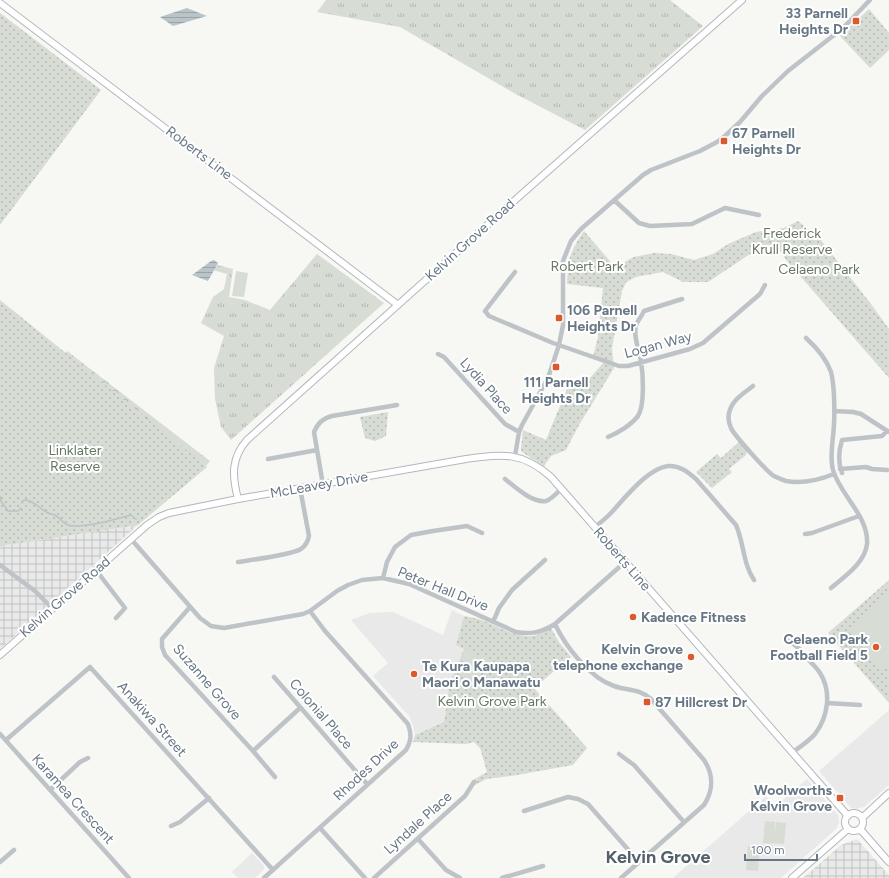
<svg xmlns="http://www.w3.org/2000/svg" width="889" height="878" font-family="Figtree,sans-serif">
  <defs>
    <pattern id="industrial-grid" width="8" height="8" patternUnits="userSpaceOnUse"><rect width="8" height="8" fill="#e8e9e8"/><path d="M0 4h8M4 0v8" fill="none" stroke="#c0c2c2"/></pattern>
    <pattern id="grass-tufts" width="24" height="20" patternUnits="userSpaceOnUse"><rect width="24" height="20" fill="#d7dcd4"/><path d="M3 7l-1-3M5 7V3M7 7l1-3M15 17l-1-3M17 17v-4M19 17l1-3" fill="none" stroke="#b2b7b2"/></pattern>
    <pattern id="forest-crowns" width="20" height="18" patternUnits="userSpaceOnUse"><rect width="20" height="18" fill="#d7dcd4"/><path d="M2 6a3 3 0 1 1 6 0M12 15a3 3 0 1 1 6 0" fill="none" stroke="#b2b7b2"/></pattern>
    <pattern id="park-dots" width="8" height="8" patternUnits="userSpaceOnUse"><rect width="8" height="8" fill="#d7dcd4"/><path d="M2 2h.1M6 6h.1" fill="none" stroke="#b2b7b2" stroke-width="1.8" stroke-linecap="round"/></pattern>
    <pattern id="water-rules" width="6" height="5" patternUnits="userSpaceOnUse"><rect width="6" height="5" fill="#b9c4c9"/><path d="M0 2.5h6" fill="none" stroke="#9aa4a9"/></pattern>
  </defs>
  <rect width="100%" height="100%" fill="#f7f7f4"/>
  <path fill="#e8e9e8" d="M452,610L464,616L456,645L464,649L450,682L444,722L415,735L413,726L409,716L373,676L388,663L351,620L370,613L393,612L443,635Z
    M889,710V785L864,807L855,809L851,808L819,771Z
    M807,779L838,815L839,822L837,828L781,878H673L766,796L776,806Z
    M252,853L264,866V869L255,878H238L232,872Z"/>
  <path fill="url(#industrial-grid)" d="M138,525L0,649V546Z
    M857,839L889,875V878H803L841,845Z"/>
  <path fill="url(#grass-tufts)" d="M326,0H671V1L703,26L585,130L512,92L400,27L317,12Z
    M317,254L384,303L231,440L221,427L215,399L214,368L224,336L201,323L213,297L224,289L227,274L213,270L217,265L233,269L229,297L245,300L270,310Z"/>
  <path fill="url(#forest-crowns)" d="M67,351L210,461L206,466L64,355Z"/>
  <path fill="url(#park-dots)" d="M869,9L889,33V50L870,68L840,36Z
    M0,13L101,90L0,225Z
    M798,221L820,239L871,304L889,329V378L787,261L776,245H768L750,254L708,282H683L663,272L636,277L626,282L622,291L612,348L614,368L579,425L566,450L551,456L544,466L522,452L521,450L523,430L546,440L567,389L591,377L604,362L593,357L598,337L603,288L567,284C568,258 570,252 584,231L615,267L634,257L654,253L671,254L694,260L713,254L728,244L756,232L784,228Z
    M0,300L206,466L207,467L138,525L0,546Z
    M388,412L386,436L375,441L365,438L360,417Z
    M740,441L748,449L746,455L729,469L732,472L712,488L696,472L717,454L721,458Z
    M889,580V703L828,633Z
    M464,616C469,617 474,618 479,619C506,628 523,647 551,628L559,642L571,657L534,688L587,748L573,765L511,776L486,779L475,785L473,780L487,772L480,748L474,742L466,744L413,742L415,735L444,722L450,682L464,649L456,645Z"/>
  <path fill="#d7dcd4" d="M236,271L248,273L244,297L232,296Z
    M889,594V663L882,669L848,631Z
    M465,649L488,659L483,670L460,660Z
    M459,662L482,672L477,682L454,672Z
    M765,821L775,822L774,839L776,822L786,823L784,844L763,843Z
    M748,846L760,847L758,871L746,870Z"/>
  <path fill="url(#water-rules)" d="M187,8L207,16L173,26L160,17Z
    M214,260L218,263L208,281L192,275L211,261Z"/>
  <g fill="none" stroke-linecap="round" stroke-linejoin="round">
    <path stroke="#b9c4c9" stroke-width="1.5" d="M0,496L1,501L8,511H18L21,508
      M22,503L24,500C32,499 40,509 48,513C50,514 54,514 56,516C61,518 62,523 68,525C81,529 117,519 131,515L136,519"/>
    <defs>
      <path id="secondary" d="M0,3L398,305
        M238,499C232,476 231,458 247,440L523,193L742,0
        M0,655L147,525L159,517L169,513L238,499L466,459C502,454 522,451 551,477L848,816
        M845 822a9 9 0 1 1 18 0a9 9 0 1 1-18 0Z
        M862,818L889,793
        M860,829L889,862
        M792,878L848,829"/>
    </defs>
    <use href="#secondary" stroke="#b3b8bd" stroke-width="8"/>
    <path stroke="#bec3c7" stroke-width="4.5" d="M614,200L639,223L650,226L692,224L725,208L759,215
      M515,272L485,311L489,316L553,343L619,366H628L690,349L703,343L760,294L765,285
      M806,338C816,347 826,358 831,372C835,387 835,420 833,436C832,447 830,459 833,470C840,495 869,516 867,544C865,563 844,577 831,588
      M438,354L444,357L505,424L519,432
      M753,386C743,394 732,400 729,413C728,418 729,424 731,428C734,435 768,473 774,476C778,478 783,480 786,481C802,484 819,480 834,474
      M834,411L853,412L861,414L889,432
      M608,437C618,433 631,425 638,416C645,405 643,374 641,361C639,350 633,336 636,325C638,320 642,316 644,311L682,299
      M515,456L519,432L522,425L548,378L559,345L563,325V261L571,241L581,229L643,175L651,170L700,151L717,142L725,136L740,122L762,96L788,71L843,28L870,0
      M268,459L317,450
      M840,469L866,467L872,469L887,470
      M842,473C838,463 839,450 842,440L882,436L887,431
      M505,479C515,487 532,503 546,501C552,499 557,493 561,489
      M323,485L314,432C318,423 322,419 332,416L397,405
      M595,527C600,523 606,518 611,513C624,499 648,468 668,466C679,465 688,472 696,479L736,525C744,543 743,564 754,580
      M805,534L812,533L859,516
      M131,539L200,618L211,626L224,628L303,614L310,611L337,591L348,585L362,580L383,578L409,584L516,632C531,635 542,632 555,624L625,562
      M238,562C251,560 291,555 301,549C305,546 308,541 309,536L300,488
      M0,565L35,591L52,608
      M96,570L125,608L116,618
      M383,578L387,562L395,547L411,535L433,531L467,526L482,533
      M190,607L162,639V647L165,655L253,751L275,777
      M493,622L499,608L512,590L545,560
      M555,624C565,646 590,678 614,686C628,691 638,688 651,699L704,760C714,775 713,791 704,805L621,878
      M787,640C797,645 803,652 810,661C813,665 817,668 820,673C832,692 828,717 815,734C809,741 800,747 793,752
      M274,677L367,784
      M827,703L860,705
      M0,734L129,878
      M6,740L90,667L273,870
      M253,751L300,708
      M619,754L634,765L684,822
      M50,790L80,762L88,758
      M524,811L568,797L578,799L588,804L639,862
      M171,826L180,822L209,798
      M320,828L365,878
      M418,839L446,870L460,878
      M0,862L14,850
      M264,878L406,750C411,741 412,735 408,724L325,631L310,611
      M374,878L465,796L474,782
      M502,878L543,866"/>
    <use href="#secondary" stroke="#fff" stroke-width="6"/>
  </g>
  <g fill="#de582e" stroke="#fff" stroke-width="1.5">
    <rect x="852" y="17" width="8" height="8" rx="2"/>
    <rect x="720" y="137" width="8" height="8" rx="2"/>
    <rect x="555" y="314" width="8" height="8" rx="2"/>
    <rect x="552" y="363" width="8" height="8" rx="2"/>
    <circle cx="633" cy="617" r="4"/>
    <circle cx="876" cy="647" r="4"/>
    <circle cx="691" cy="657" r="4"/>
    <circle cx="414" cy="674" r="4"/>
    <rect x="643" y="698" width="8" height="8" rx="2"/>
    <rect x="836" y="794" width="8" height="8" rx="2"/>
  </g>
  <g text-anchor="middle" dominant-baseline="central" stroke-width="4" stroke-linejoin="round" paint-order="stroke">
    <g font-size="14" font-weight="bold" fill="#677785" stroke="#fff" text-anchor="start">
      <text x="848" y="13" text-anchor="end">33 Parnell<tspan x="848" dy="16">Heights Dr</tspan></text>
      <text x="732" y="133">67 Parnell<tspan x="732" dy="16">Heights Dr</tspan></text>
      <text x="567" y="310">106 Parnell<tspan x="567" dy="16">Heights Dr</tspan></text>
      <text x="556" y="382" text-anchor="middle">111 Parnell<tspan x="556" dy="16">Heights Dr</tspan></text>
      <text x="641" y="617">Kadence Fitness</text>
      <text x="868" y="639" text-anchor="end">Celaeno Park<tspan x="868" dy="16">Football Field 5</tspan></text>
      <text x="683" y="649" text-anchor="end">Kelvin Grove<tspan x="683" dy="16">telephone exchange</tspan></text>
      <text x="422" y="666">Te Kura Kaupapa<tspan x="422" dy="16">Maori o Manawatu</tspan></text>
      <text x="655" y="702">87 Hillcrest Dr</text>
      <text x="832" y="790" text-anchor="end">Woolworths<tspan x="832" dy="16">Kelvin Grove</tspan></text>
    </g>
    <g font-size="14" fill="#677785" stroke="#fff">
      <text transform="translate(199 153) rotate(37)">Roberts Line</text>
      <text transform="translate(470 240) rotate(-42)">Kelvin Grove Road</text>
      <text transform="translate(658 345) rotate(-15)">Logan Way</text>
      <text transform="translate(486 386) rotate(48)">Lydia Place</text>
      <text transform="translate(319 485) rotate(-10)">McLeavey Drive</text>
      <text transform="translate(622 559) rotate(49)">Roberts Line</text>
      <text transform="translate(443 589) rotate(22)">Peter Hall Drive</text>
      <text transform="translate(65 597) rotate(-41)">Kelvin Grove Road</text>
      <text transform="translate(207 682) rotate(49)">Suzanne Grove</text>
      <text transform="translate(321 714) rotate(49)">Colonial Place</text>
      <text transform="translate(152 719) rotate(48)">Anakiwa Street</text>
      <text transform="translate(366 770) rotate(-43)">Rhodes Drive</text>
      <text transform="translate(73 799) rotate(48)">Karamea Crescent</text>
      <text transform="translate(418 823) rotate(-42)">Lyndale Place</text>
    </g>
    <g font-size="14" fill="#667762" stroke="#fff">
      <text x="792" y="233">Frederick<tspan x="792" dy="16">Krull Reserve</tspan></text>
      <text x="587" y="266">Robert Park</text>
      <text x="819" y="269">Celaeno Park</text>
      <text x="75" y="450">Linklater<tspan x="75" dy="16">Reserve</tspan></text>
      <text x="492" y="701">Kelvin Grove Park</text>
    </g>
    <g font-size="18" font-weight="bold" fill="#55606a" stroke="#fff">
      <text x="658" y="857">Kelvin Grove</text>
    </g>
  </g>
  <path d="M745 854v6h72v-6" fill="none" stroke="#677785" stroke-width="2"/>
  <text x="751" y="854" font-size="12" fill="#677785" stroke="#ffffff" stroke-width="3" paint-order="stroke">100 m</text>
</svg>
